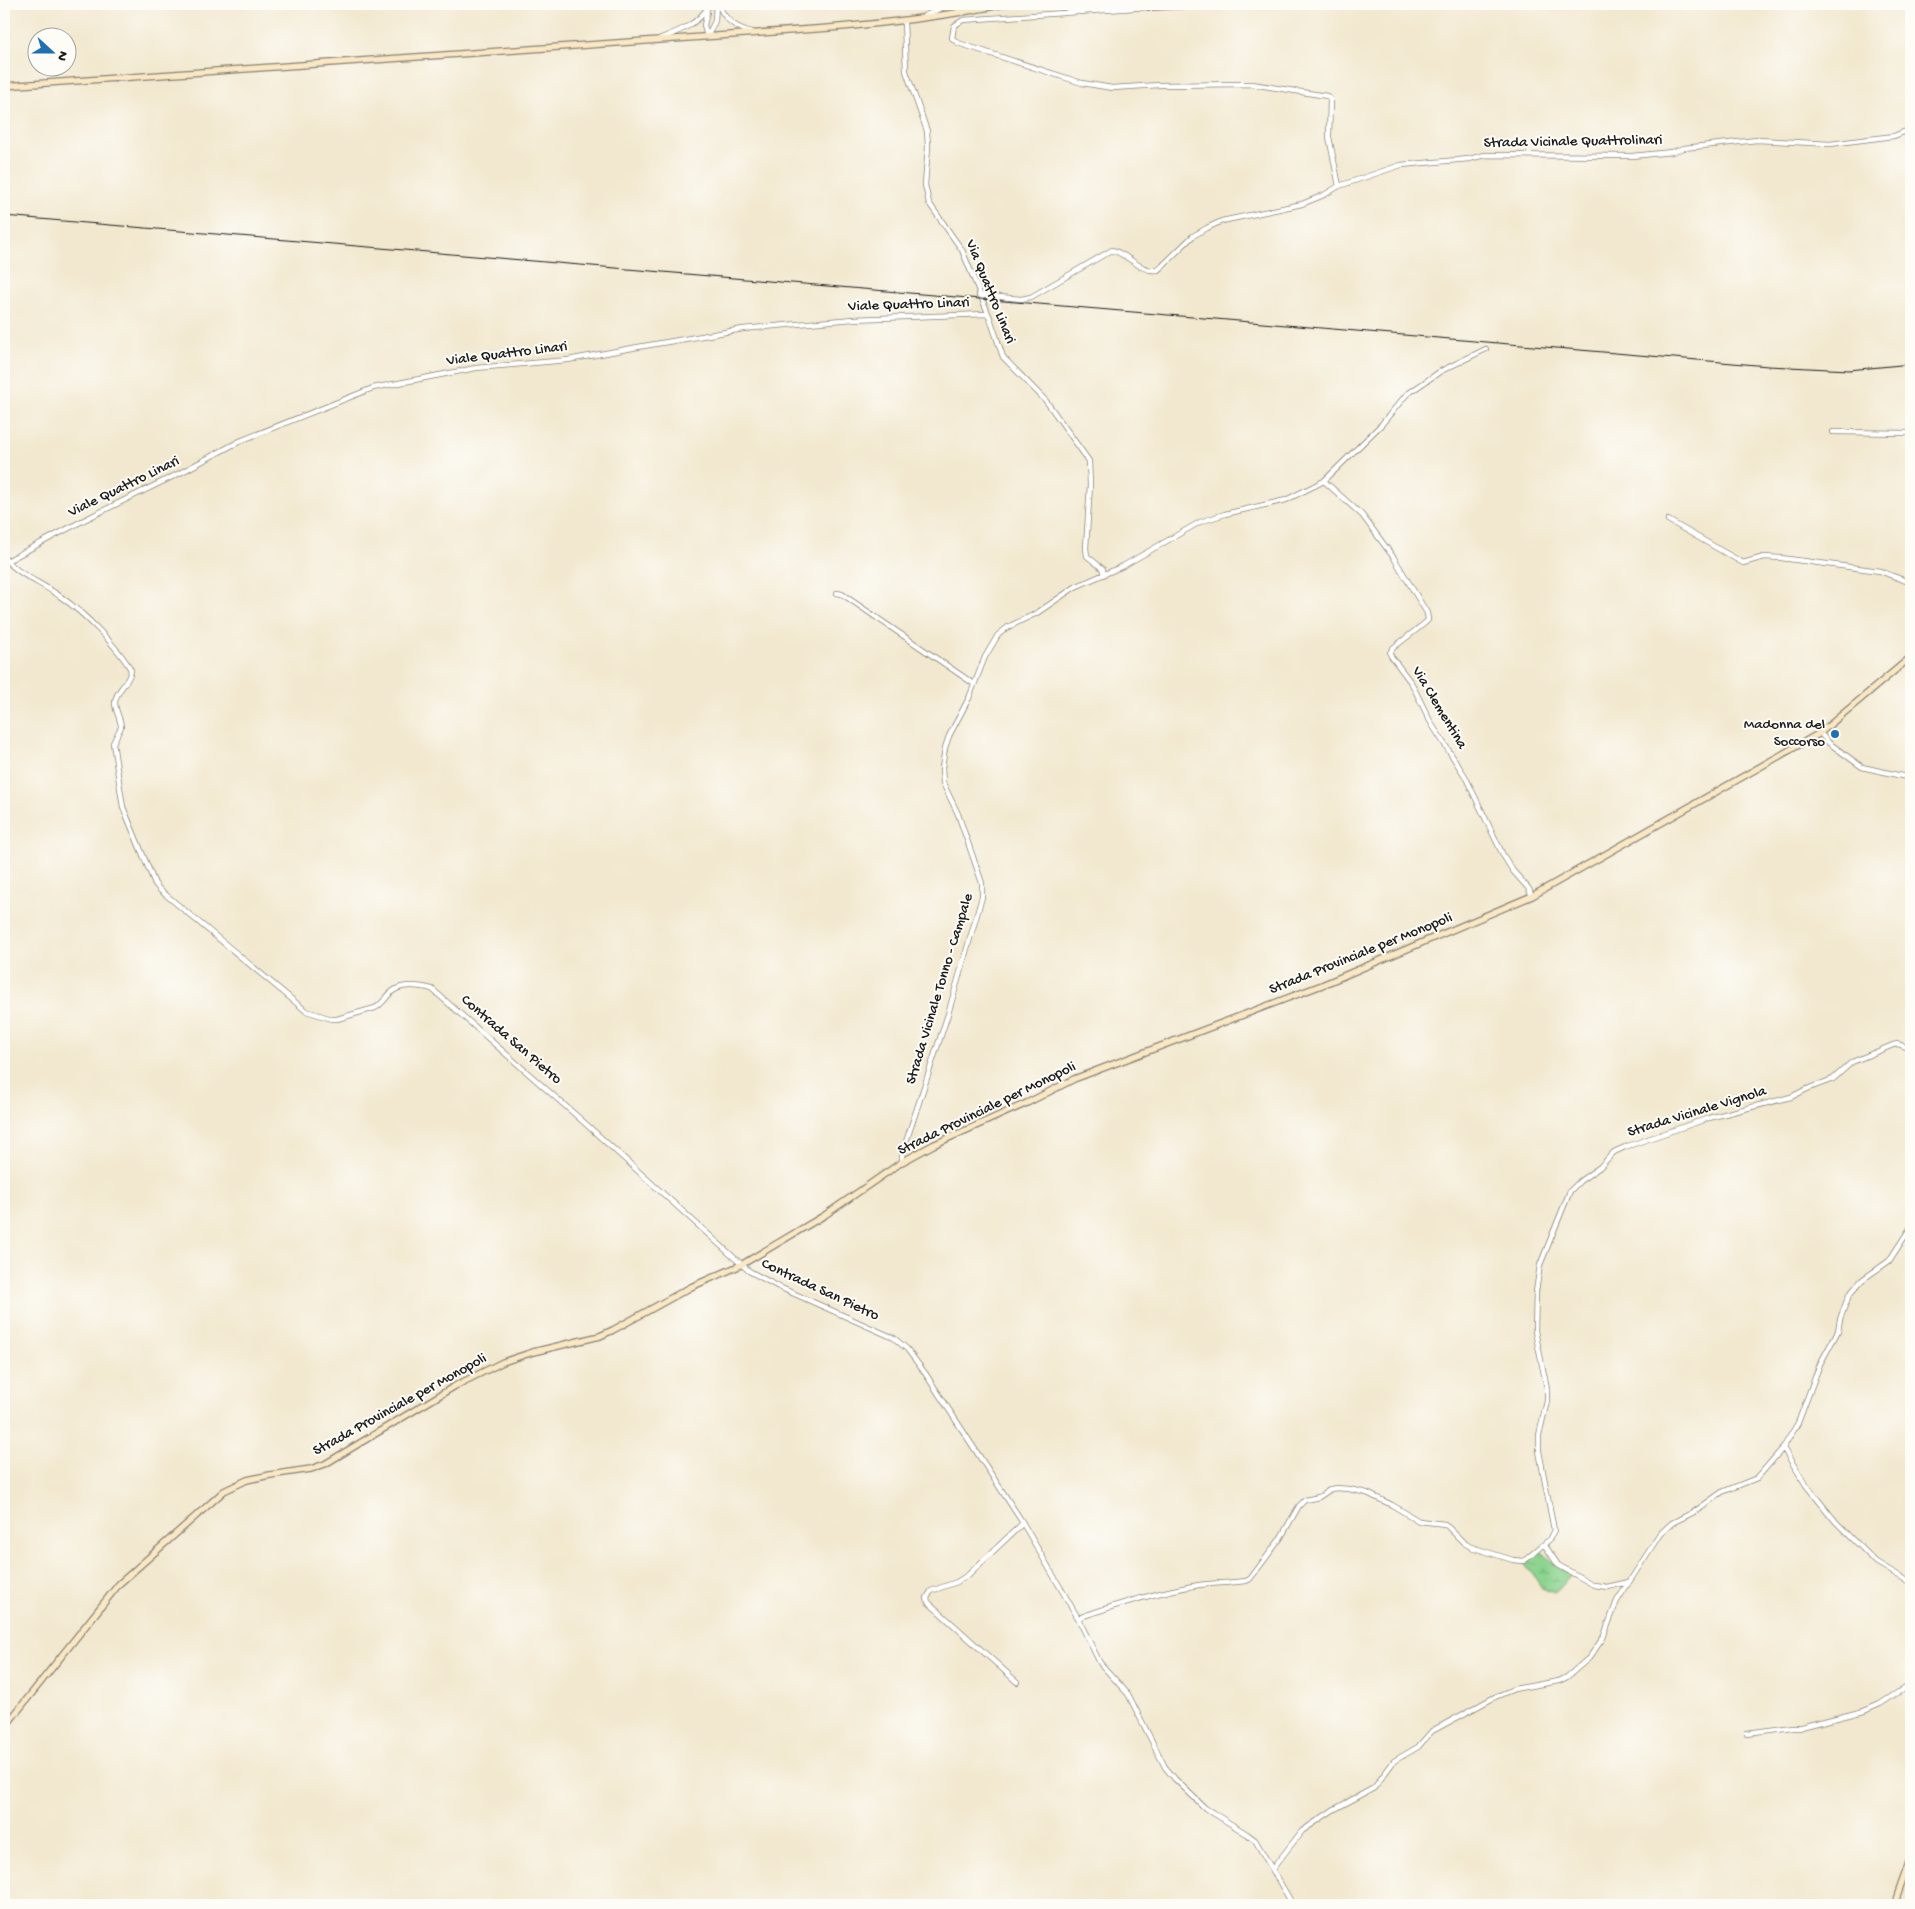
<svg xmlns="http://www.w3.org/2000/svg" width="1915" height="1909" font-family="'Gochi Hand',sans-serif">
  <defs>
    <pattern id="wetland-marsh" width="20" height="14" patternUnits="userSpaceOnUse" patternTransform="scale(1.25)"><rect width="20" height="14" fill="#8cd48f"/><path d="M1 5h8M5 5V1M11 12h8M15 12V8" fill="none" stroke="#78b57b"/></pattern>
  </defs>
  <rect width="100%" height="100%" fill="#fdfcf7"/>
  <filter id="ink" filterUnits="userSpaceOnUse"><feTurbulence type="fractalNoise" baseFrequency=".02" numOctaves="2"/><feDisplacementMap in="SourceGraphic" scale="10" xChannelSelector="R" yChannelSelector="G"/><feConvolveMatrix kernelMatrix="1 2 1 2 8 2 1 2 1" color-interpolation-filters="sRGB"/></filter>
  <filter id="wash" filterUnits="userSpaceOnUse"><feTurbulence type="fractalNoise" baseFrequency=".0096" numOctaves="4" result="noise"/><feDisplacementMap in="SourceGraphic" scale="20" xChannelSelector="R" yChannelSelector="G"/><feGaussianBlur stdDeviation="1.12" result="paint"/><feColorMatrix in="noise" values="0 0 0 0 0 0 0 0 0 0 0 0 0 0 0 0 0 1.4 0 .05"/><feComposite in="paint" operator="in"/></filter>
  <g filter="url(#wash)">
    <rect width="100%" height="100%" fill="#f2e8cf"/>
    <path fill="url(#wetland-marsh)" stroke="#547856" d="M1537,1551H1541L1563,1571L1571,1575L1560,1588L1554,1593L1542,1588L1525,1563Z"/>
  </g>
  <g filter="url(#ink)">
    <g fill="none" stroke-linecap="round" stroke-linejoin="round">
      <defs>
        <path id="street" d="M718,4C725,20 735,28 752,32
          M958,4L959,11L963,13L970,4
          M1149,7L963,20L954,26L952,38L958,43L1082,83L1112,88L1160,85L1252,84L1327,96L1330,99L1329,137L1339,186
          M707,12L704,25L707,37
          M922,17L950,4
          M904,21L906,71L927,131L928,147L925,185L929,203L962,250L990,318L1003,357L1046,401L1089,461L1090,485L1086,548L1087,556L1103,569V575
          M707,37L715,21L716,4
          M659,39C680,31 699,24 710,4
          M979,295L1021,299L1031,297L1112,250C1128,254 1141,273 1158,270L1193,236L1207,228L1222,221L1302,204L1324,195L1339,186L1401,165L1469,159L1485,155L1632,156L1672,152L1684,148L1757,140L1830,144L1894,136L1911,129
          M1833,432L1911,433
          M1324,481L1362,515L1394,558L1427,613L1428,620L1425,623L1393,648L1390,653L1391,656L1412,684L1431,723L1465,776L1503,855L1513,871L1529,889L1532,896
          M1668,520L1743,563L1764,557L1781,558L1880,571L1911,583
          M4,558C20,576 42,583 61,597C83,612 118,647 131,670C130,682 115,691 115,703C115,711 121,719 121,727L113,743L123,807L155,884L160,890L306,1011L332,1019H337L375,1008C383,1004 386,996 393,991C403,984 420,986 432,989L578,1117L749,1271L779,1287L894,1338L907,1349L925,1373L1021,1520L1078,1618L1100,1663L1128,1694L1165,1767L1175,1779L1205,1808L1247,1834L1255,1840L1293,1905
          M7,561L84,520L180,473L240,441L373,388L476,368L568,360L638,347L743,329L853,319L987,314
          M837,593L842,594L974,684
          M1820,733L1829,743L1862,767L1911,778
          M902,1162V1154L948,1014L982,897V883L958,814L943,783L942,768L945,748L949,736L969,698L985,657L998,635L1008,627L1037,613L1075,587L1123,566L1200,522L1225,514L1286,500L1324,481L1381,425L1406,395L1441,371L1486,349
          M1783,1448L1806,1485L1836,1522L1876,1562L1911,1583
          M1629,1582L1607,1587L1594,1585L1558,1565L1544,1544L1549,1540L1554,1530L1539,1451V1435L1547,1401V1389L1535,1331L1536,1292L1540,1265L1570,1191L1580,1181L1600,1167L1614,1152L1625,1147L1709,1118L1791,1097L1807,1089L1833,1079L1852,1062L1893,1045L1898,1044L1911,1049
          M1078,1618C1118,1604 1157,1592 1199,1585C1214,1583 1230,1583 1246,1581L1250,1579L1280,1539L1299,1506L1305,1500L1319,1497L1331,1489L1336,1488L1349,1489L1367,1493L1392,1505L1419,1521L1445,1524L1464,1543L1471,1547L1513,1560L1524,1561L1544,1544
          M1017,1682L928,1602L927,1598L931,1591L957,1582L968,1575L1023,1523
          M1747,1733L1792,1727H1801L1864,1711L1880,1704L1911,1684
          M1273,1868L1302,1831L1333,1810L1374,1788L1394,1761L1418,1747L1432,1731L1495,1697L1514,1689L1559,1681L1567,1677L1589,1658L1603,1638L1617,1601L1660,1534L1672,1523L1694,1512L1722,1492L1757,1478L1783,1448L1798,1423L1820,1364L1838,1331L1840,1319L1849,1295L1862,1280L1889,1261L1911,1227"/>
        <path id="secondary" d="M1149,4V7L1210,4
          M4,86L829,28C889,23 947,16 1005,4
          M4,1728L119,1584L214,1500L224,1491L247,1480L270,1475L311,1469L325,1464L455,1386L503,1362L533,1352L600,1336L613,1330L691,1287L741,1265L825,1215L902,1162L933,1145L1027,1103L1074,1079L1322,985L1532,896L1820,733L1911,657
          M1894,1905L1911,1857"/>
      </defs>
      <use href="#street" stroke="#878276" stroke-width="6"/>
      <use href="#secondary" stroke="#878276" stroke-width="8"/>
      <use href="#street" stroke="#fff" stroke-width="4.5"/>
      <use href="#secondary" stroke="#fae7c3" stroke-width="5.5"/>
      <path stroke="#1c1c1c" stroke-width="1" d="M4,216L1768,366L1849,370L1911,364"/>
    </g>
  </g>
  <circle fill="#1f6fb2" stroke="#fdfcf7" stroke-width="2" cx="1835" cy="734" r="5"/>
  <g text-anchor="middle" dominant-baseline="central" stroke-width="4" stroke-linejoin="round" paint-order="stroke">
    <g font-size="15" fill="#1c1c1c" stroke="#fdfcf7">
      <text transform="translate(1573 142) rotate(-1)">Strada Vicinale Quattrolinari</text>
      <text transform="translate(990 292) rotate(68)">Via Quattro Linari</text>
      <text transform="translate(909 305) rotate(-2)">Viale Quattro Linari</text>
      <text transform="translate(507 354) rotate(-7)">Viale Quattro Linari</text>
      <text transform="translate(124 487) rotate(-26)">Viale Quattro Linari</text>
      <text transform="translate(1439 708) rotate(59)">Via Clementina</text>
      <text transform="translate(1361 954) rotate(-22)">Strada Provinciale per Monopoli</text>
      <text transform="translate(940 989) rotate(-73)">Strada Vicinale Tonno - Campale</text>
      <text transform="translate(511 1040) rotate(41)">Contrada San Pietro</text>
      <text transform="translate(987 1109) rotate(-26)">Strada Provinciale per Monopoli</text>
      <text transform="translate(1697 1112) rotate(-17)">Strada Vicinale Vignola</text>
      <text transform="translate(820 1290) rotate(25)">Contrada San Pietro</text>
      <text transform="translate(400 1405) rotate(-29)">Strada Provinciale per Monopoli</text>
    </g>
    <g font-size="15" fill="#1c1c1c" stroke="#fdfcf7" text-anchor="end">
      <text x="1825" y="725">Madonna del<tspan x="1825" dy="17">Soccorso</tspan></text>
    </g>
  </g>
  <rect width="1915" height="1909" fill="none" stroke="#fdfcf7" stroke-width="20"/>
  <g transform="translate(52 52) rotate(111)"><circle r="24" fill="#fdfcf7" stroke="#a3a29f"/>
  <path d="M0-4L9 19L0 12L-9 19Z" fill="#1f6fb2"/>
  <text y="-8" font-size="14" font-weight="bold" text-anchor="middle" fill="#1c1c1c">N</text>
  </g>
</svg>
